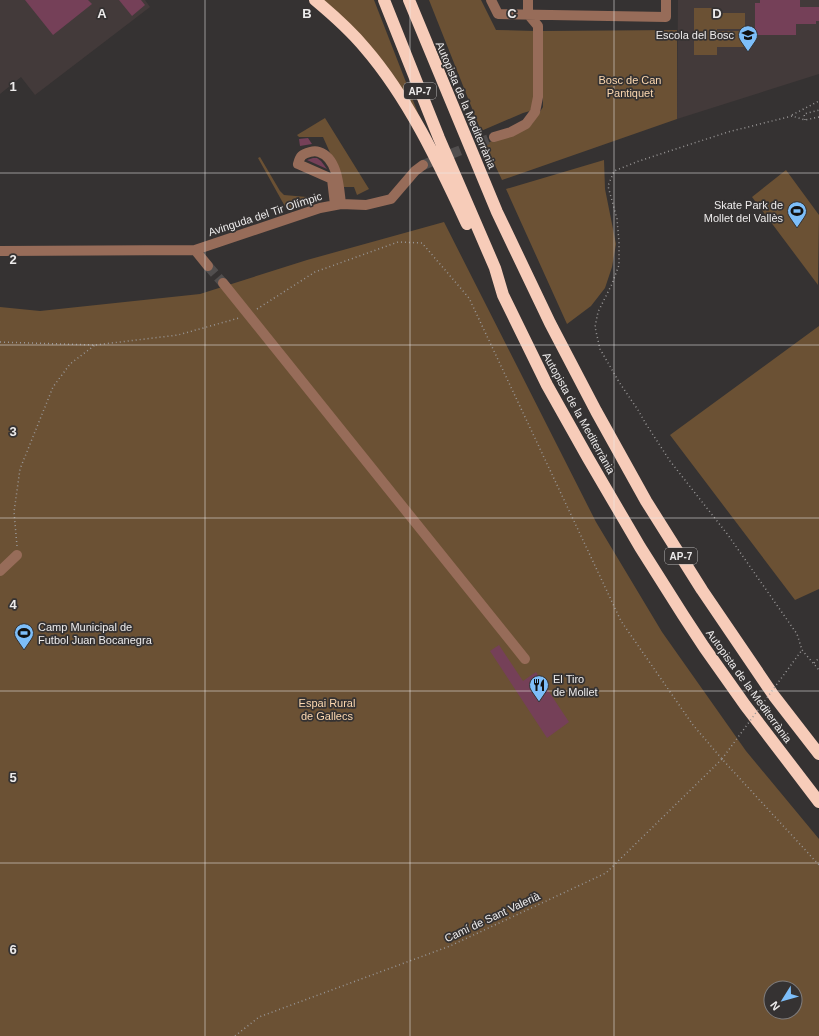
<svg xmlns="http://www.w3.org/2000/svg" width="819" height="1036" font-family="Arial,sans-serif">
  <rect width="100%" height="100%" fill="#353232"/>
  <path fill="#433a3a" d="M0,0H145L150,7L35,95L21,77L0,94Z
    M678,0H819V74L677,119Z"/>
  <path fill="#6b5134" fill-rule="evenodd" d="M321,0H374L423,126Z
    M429,0H481L496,30L535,31L534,104L530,111L523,113L481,131Z
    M694,8H717V13H745V29H717V31H745V47H717V55H694Z
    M677,30V119L502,180L485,144L532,124L543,107V31Z
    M325,118L369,189L357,195L354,187H342L340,175L323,137H299L297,135Z
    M260,157L280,191L284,195L307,197L310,202L287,210L258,158Z
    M604,160L605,189L616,244L612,267L605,288L591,306L567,324L506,189Z
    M786,170L819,215L818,285L752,197Z
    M444,222L596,522L662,632L746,751L819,839V1036H0V307L40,311L200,294L307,260ZM771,988H795V1012H771Z
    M819,326V589L795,600L670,435Z"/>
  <path fill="#754058" d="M25,0H88L92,4L53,35Z
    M119,0H141L145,5L132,16Z
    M760,0H800V7H819V21H816V24H796V35H755V3H760Z
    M308,138L312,144L300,146L299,139Z
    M313,158H317L321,161L327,169L307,160Z
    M499,645L523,681L536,672L569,722L547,738L490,651Z"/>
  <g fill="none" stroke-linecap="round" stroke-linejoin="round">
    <path stroke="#514e4e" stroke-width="10" stroke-dasharray="10 5" stroke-linecap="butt" d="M423,165L494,137
      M208,266L223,283"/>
    <path stroke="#999797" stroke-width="1.5" stroke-dasharray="1 3" stroke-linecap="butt" d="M792,115L819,101
      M819,117L805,120L792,116L728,132L639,161L614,171L608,186L617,219L619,242V265L612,284L598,312L595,327L600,349L619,382L638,410L646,424L670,461L728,535L797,634L802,650L819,670
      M805,120L804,114L819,110
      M257,309L315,272L398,242L422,243L469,298L621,621L693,725L722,759L819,865
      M0,342L95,345L178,335L239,318
      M17,546L14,512L20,469L53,387L70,364L95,345
      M814,663L819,658
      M235,1036L259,1017L450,946L606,873L722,759"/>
    <path stroke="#976c59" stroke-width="10" d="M491,0L498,14L666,17V0
      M494,137L511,132L526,124L535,112L538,97V26L528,14V0
      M335,205L332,179L298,164C300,156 302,154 310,152C314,151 316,151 319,152C338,158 339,188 341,204
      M195,250L208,266
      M0,251L195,250L320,208L341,204L366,205L391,199L415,171L423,165
      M223,283L525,659
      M0,571L17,555"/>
    <path stroke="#f7ccb9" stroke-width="12" d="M315,0C333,15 350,30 365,48C409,99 439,164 467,224
      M384,0L439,138L495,268L503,295L547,385L588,458L640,547L683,615L704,647L745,705L819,802
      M409,0L497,212L550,323L596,411L646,501L702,590L774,696L819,754"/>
    <path stroke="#999797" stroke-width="1.5" stroke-dasharray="1 3" stroke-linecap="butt" d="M722,759L802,650"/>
  </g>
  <path fill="none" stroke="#edebeb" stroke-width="1" stroke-opacity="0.55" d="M205,0V1036M410,0V1036M614,0V1036M0,173H819M0,345H819M0,518H819M0,691H819M0,863H819"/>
  <defs>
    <symbol id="school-pin" viewBox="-11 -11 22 30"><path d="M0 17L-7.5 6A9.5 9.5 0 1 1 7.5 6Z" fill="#7dbef9" stroke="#353232"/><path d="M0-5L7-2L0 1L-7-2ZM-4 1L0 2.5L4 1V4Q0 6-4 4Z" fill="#111"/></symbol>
    <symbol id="stadium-pin" viewBox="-11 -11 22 30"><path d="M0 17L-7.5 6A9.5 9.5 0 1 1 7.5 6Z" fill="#7dbef9" stroke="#353232"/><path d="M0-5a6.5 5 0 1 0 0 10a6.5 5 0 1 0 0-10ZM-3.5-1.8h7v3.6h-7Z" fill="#111"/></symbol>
    <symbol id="restaurant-pin" viewBox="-11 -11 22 30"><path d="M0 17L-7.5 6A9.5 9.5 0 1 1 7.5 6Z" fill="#7dbef9" stroke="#353232"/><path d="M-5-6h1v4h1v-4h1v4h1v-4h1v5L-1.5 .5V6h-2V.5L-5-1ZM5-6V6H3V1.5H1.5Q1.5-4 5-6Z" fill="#111"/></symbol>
  </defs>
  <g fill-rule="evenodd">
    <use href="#school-pin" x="737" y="24" width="22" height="30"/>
    <use href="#stadium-pin" x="786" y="200" width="22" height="30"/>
    <use href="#stadium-pin" x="13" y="622" width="22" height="30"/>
    <use href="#restaurant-pin" x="528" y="674" width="22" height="30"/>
  </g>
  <g text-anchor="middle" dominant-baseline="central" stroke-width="3.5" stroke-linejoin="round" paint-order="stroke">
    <g fill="#353232" stroke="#b6b4b4" stroke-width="1">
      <rect x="404" y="83" width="32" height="16" rx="3"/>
      <rect x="665" y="548" width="32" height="16" rx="3"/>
    </g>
    <g font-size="10" font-weight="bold" fill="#edebeb">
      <text x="420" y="91">AP-7</text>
      <text x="681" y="556">AP-7</text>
    </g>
    <g font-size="11" fill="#edebeb" stroke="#353232" text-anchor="end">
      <text x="734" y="35">Escola del Bosc</text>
      <text x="783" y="205">Skate Park de<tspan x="783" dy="13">Mollet del Vallès</tspan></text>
      <text x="38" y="627" text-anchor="start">Camp Municipal de<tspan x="38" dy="13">Futbol Juan Bocanegra</tspan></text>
      <text x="553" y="679" text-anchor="start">El Tiro<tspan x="553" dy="13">de Mollet</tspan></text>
    </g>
    <g font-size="11" fill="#fbd7af" stroke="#353232">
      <text x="630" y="80">Bosc de Can<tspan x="630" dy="13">Pantiquet</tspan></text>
      <text x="327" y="703">Espai Rural<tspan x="327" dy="13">de Gallecs</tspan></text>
    </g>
    <g font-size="11" fill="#edebeb" stroke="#353232">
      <text transform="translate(466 105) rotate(67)">Autopista de la Mediterrània</text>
      <text transform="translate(265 214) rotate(-18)">Avinguda del Tir Olímpic</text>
      <text transform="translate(579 413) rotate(61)">Autopista de la Mediterrània</text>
      <text transform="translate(749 686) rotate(54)">Autopista de la Mediterrània</text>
      <text transform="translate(492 917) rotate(-25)">Camí de Sant Valerià</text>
    </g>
  </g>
  <g font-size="13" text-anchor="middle" font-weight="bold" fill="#edebeb" stroke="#353232" stroke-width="3.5" stroke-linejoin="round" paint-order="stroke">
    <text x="102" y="18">A</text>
    <text x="307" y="18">B</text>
    <text x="512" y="18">C</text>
    <text x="717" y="18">D</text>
    <text x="13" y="91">1</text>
    <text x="13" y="264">2</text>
    <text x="13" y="436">3</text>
    <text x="13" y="609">4</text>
    <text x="13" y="782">5</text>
    <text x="13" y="954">6</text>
  </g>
  <g transform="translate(783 1000) rotate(233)"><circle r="19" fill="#353232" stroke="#7f7c7c"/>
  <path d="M0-3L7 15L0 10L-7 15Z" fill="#7dbef9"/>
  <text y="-6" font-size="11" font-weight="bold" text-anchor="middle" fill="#edebeb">N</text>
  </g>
</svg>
